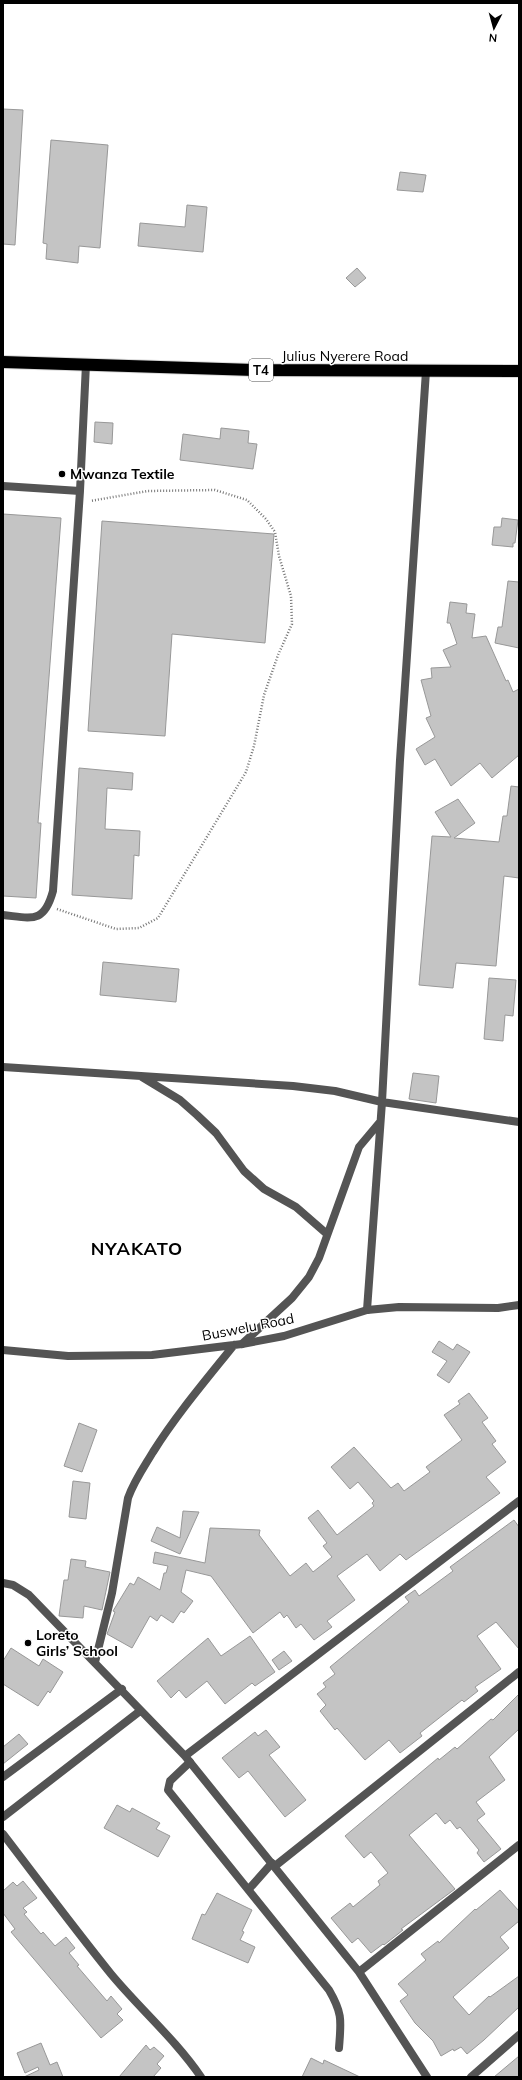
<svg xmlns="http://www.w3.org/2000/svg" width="522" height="2080" font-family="Mulish,sans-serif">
  <rect width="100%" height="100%" fill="#fff"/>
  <path fill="#c4c4c4" stroke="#989898" d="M3,109L23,110L15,245L3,244Z
    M51,140L108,145L100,248L79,246L78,263L46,259L47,244L43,243Z
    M400,172L426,175L423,192L397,190Z
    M187,205L207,207L203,252L138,246L140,223L185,227Z
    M357,268L366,278L355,287L346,278Z
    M95,422L113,423L112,444L94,442Z
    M221,428L249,431L248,443L257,444L253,469L180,460L183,434L220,439Z
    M3,514L61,518L38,823H41L36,898L3,896Z
    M502,518L518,520L515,543H513V547L492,545L494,527H501Z
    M102,521L274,534L265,643L172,634L165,736L88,731Z
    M508,581L519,582V648L495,643L498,627H502Z
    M450,602L467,604L466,613L475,614L472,638L486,636L506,681L508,680L513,692L519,689V755L492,778L480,763L451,786L435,759L425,765L416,749L435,737L426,718L431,716L421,680L432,678L431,668L451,667L443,650L457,644L450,623H447Z
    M79,768L133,773L132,790L107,788L105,829L140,831L139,856L134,855L132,899L72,895Z
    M511,786L519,787V878L504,876L496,966L456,963L453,988L419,985L432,836L451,837L435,812L458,799L475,823L454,838L499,842L503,816H507Z
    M103,962L179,969L176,1002L100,995Z
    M489,978L516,980L513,1016L505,1015L503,1041L484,1039Z
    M413,1073L439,1076L436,1103L409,1099Z
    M439,1341L453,1350L457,1344L470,1352L449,1383L437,1375L447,1361L432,1352Z
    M469,1393L488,1418L482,1422L496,1441L492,1444L506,1462L486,1477L500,1493L406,1560L400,1554L380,1571L367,1554L337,1576L355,1600L327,1621L332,1627L314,1640L301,1624L296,1628L287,1615L284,1618L280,1612L253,1633L211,1576L186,1570L181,1592L193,1601L184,1613L181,1611L173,1623L161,1615L157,1621L150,1616L132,1648L107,1634L115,1612L113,1611L130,1583L134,1585L138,1577L160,1590L164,1573H166L168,1566L153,1563L155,1552L205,1563L210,1528L260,1530L259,1535L290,1576L306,1563L313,1572L332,1557L323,1546L327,1543L308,1518L318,1510L337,1535L374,1506L372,1503L374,1501L358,1482L350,1489L331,1467L354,1447L391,1488L398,1483L404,1491L430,1472L426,1467L462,1440L444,1415L460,1404L458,1401Z
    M79,1423L97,1430L82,1472L64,1466Z
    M73,1481L90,1483L86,1519L69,1517Z
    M183,1511L199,1512L180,1554L151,1541L157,1527L180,1538Z
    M514,1520L519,1527V1649L496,1622L477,1636L501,1669L475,1687L478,1691L464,1702L462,1700L420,1733L422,1736L400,1753L389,1740L365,1760L337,1728L335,1730L320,1711L326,1705L317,1694L326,1687L323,1683L335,1674L330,1667L409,1602L405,1597L415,1590L419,1596L453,1571L450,1567Z
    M71,1559L86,1561L85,1567L110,1572L102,1610L84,1606L83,1618L59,1616L64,1580H68Z
    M250,1636L275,1672L255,1686L252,1683L225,1704L207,1681L186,1698L179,1690L171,1698L157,1681L208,1638L221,1656Z
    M11,1648L39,1666L43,1659L63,1672L50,1693L48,1691L38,1706L3,1684V1661Z
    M284,1651L292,1661L279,1670L272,1660Z
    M519,1694V1729L489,1757L505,1780L476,1802L485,1814L477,1820L501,1849L484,1862L477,1853L479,1850L460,1827L457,1829L450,1820L445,1824L436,1813L409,1835L455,1889L401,1929L403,1930L384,1945L383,1944L371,1953L358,1938L352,1943L331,1918L350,1903L353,1907L380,1885L378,1881L388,1873L371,1852L364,1858L345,1836L438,1758L439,1760L455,1747L457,1749L491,1719L493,1720Z
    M266,1730L280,1747L269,1755L306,1800L285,1817L248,1771L239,1778L222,1758L255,1732L258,1736Z
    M19,1734L28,1744L3,1764V1747Z
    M117,1805L130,1812L132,1808L160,1823L156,1829L170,1836L158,1857L104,1828Z
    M23,1881L37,1898L23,1908L27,1912L24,1914L41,1934L43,1932L55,1946L66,1937L75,1948L69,1953L79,1965L77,1966L107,2001L111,1996L122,2009L117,2014L123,2020L101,2038L11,1932L15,1929L3,1913V1891L13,1882L17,1886Z
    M500,1890L519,1911V1921L500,1937L509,1948L453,1997L469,2015L489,1996L490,1997L519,1976V2007L484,2040L467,2054L461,2047L454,2051L453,2049L441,2056L433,2041L415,2023L400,2001L408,1995L398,1984L426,1960L421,1954L438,1941L439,1943L475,1909L476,1910Z
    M217,1893L252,1910L242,1931L244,1932L240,1940L255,1947L248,1963L192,1939L202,1914L205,1915Z
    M41,2043L50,2065L57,2062L63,2077H24L39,2070L38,2067L25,2073L17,2053Z
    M146,2045L150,2050L154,2047L164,2056L157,2064L161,2068L153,2077H119Z
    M519,2056V2077H494Z
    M311,2058L323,2064L324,2060L360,2077H302Z"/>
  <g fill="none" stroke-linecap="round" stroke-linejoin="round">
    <defs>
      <path id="highway" d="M3,362L254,370L519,371"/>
    </defs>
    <use href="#highway" stroke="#dbdbdb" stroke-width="14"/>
    <path stroke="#767676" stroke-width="2.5" stroke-dasharray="1 2" stroke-linecap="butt" d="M57,909L116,929L139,928L158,918L246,772L254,746L264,695L278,655L292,624L291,596L279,556L275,532L266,519L247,500L215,490L148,491L90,501"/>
    <path stroke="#545454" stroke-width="8" d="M3,486L80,491
      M3,915C32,918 44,924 53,891L80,491L86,364
      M3,1067L293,1086L335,1091L382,1102L519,1122
      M142,1077L180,1100L197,1115L216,1133L244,1171L264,1189L296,1207L327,1234
      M367,1310L382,1102L400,760L426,371
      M242,1344L292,1298L309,1277L319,1258L359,1147L380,1122
      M190,1762L170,1781L168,1790L329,1990C343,2014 341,2021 339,2048
      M249,1889L272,1863"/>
    <path stroke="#545454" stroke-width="8" d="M3,1350L68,1356L152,1355L242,1344L284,1336L367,1310L399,1307L498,1308L519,1305
      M3,1583L13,1585L29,1595L185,1756L359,1972L427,2077
      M95,1662L112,1593L128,1498C134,1481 144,1467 153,1452C177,1414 206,1380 234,1345
      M185,1756L519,1501
      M3,1777L122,1689
      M3,1817L140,1711
      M3,1834C39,1881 74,1928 111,1974C140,2009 175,2039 201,2077
      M275,1866L519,1672
      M359,1972L519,1845
      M471,2077L519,2035"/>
    <use href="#highway" stroke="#000" stroke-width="12"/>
  </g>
  <g fill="#000" stroke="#fff" stroke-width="1.5">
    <circle cx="62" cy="474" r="4"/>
    <circle cx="28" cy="1643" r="4"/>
  </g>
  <g text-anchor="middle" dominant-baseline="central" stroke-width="3" stroke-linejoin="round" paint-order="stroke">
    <rect fill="#fff" stroke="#4c4c4c" stroke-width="1" x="249" y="359" width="24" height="22" rx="3"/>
    <g font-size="13" font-weight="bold" fill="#000">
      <text x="261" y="370">T4</text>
    </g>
    <g font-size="14" fill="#000" stroke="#fff">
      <text x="345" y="356">Julius Nyerere Road</text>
      <text transform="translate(248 1327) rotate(-11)">Buswelu Road</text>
    </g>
    <g font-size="14" font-weight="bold" fill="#000" stroke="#fff" text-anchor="start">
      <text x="70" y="474">Mwanza Textile</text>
      <text x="36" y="1635">Loreto<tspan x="36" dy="16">Girls’ School</tspan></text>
    </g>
    <g font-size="18" font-weight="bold" letter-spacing="1" fill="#000" stroke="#fff">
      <text x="137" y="1248">NYAKATO</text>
    </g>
  </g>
  <rect width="522" height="2080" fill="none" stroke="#000000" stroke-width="8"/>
  <g transform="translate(494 28) rotate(186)" stroke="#ffffff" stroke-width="3" paint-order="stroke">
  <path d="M0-3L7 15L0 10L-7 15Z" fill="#000000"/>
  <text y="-6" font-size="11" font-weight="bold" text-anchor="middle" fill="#000000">N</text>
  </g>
</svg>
